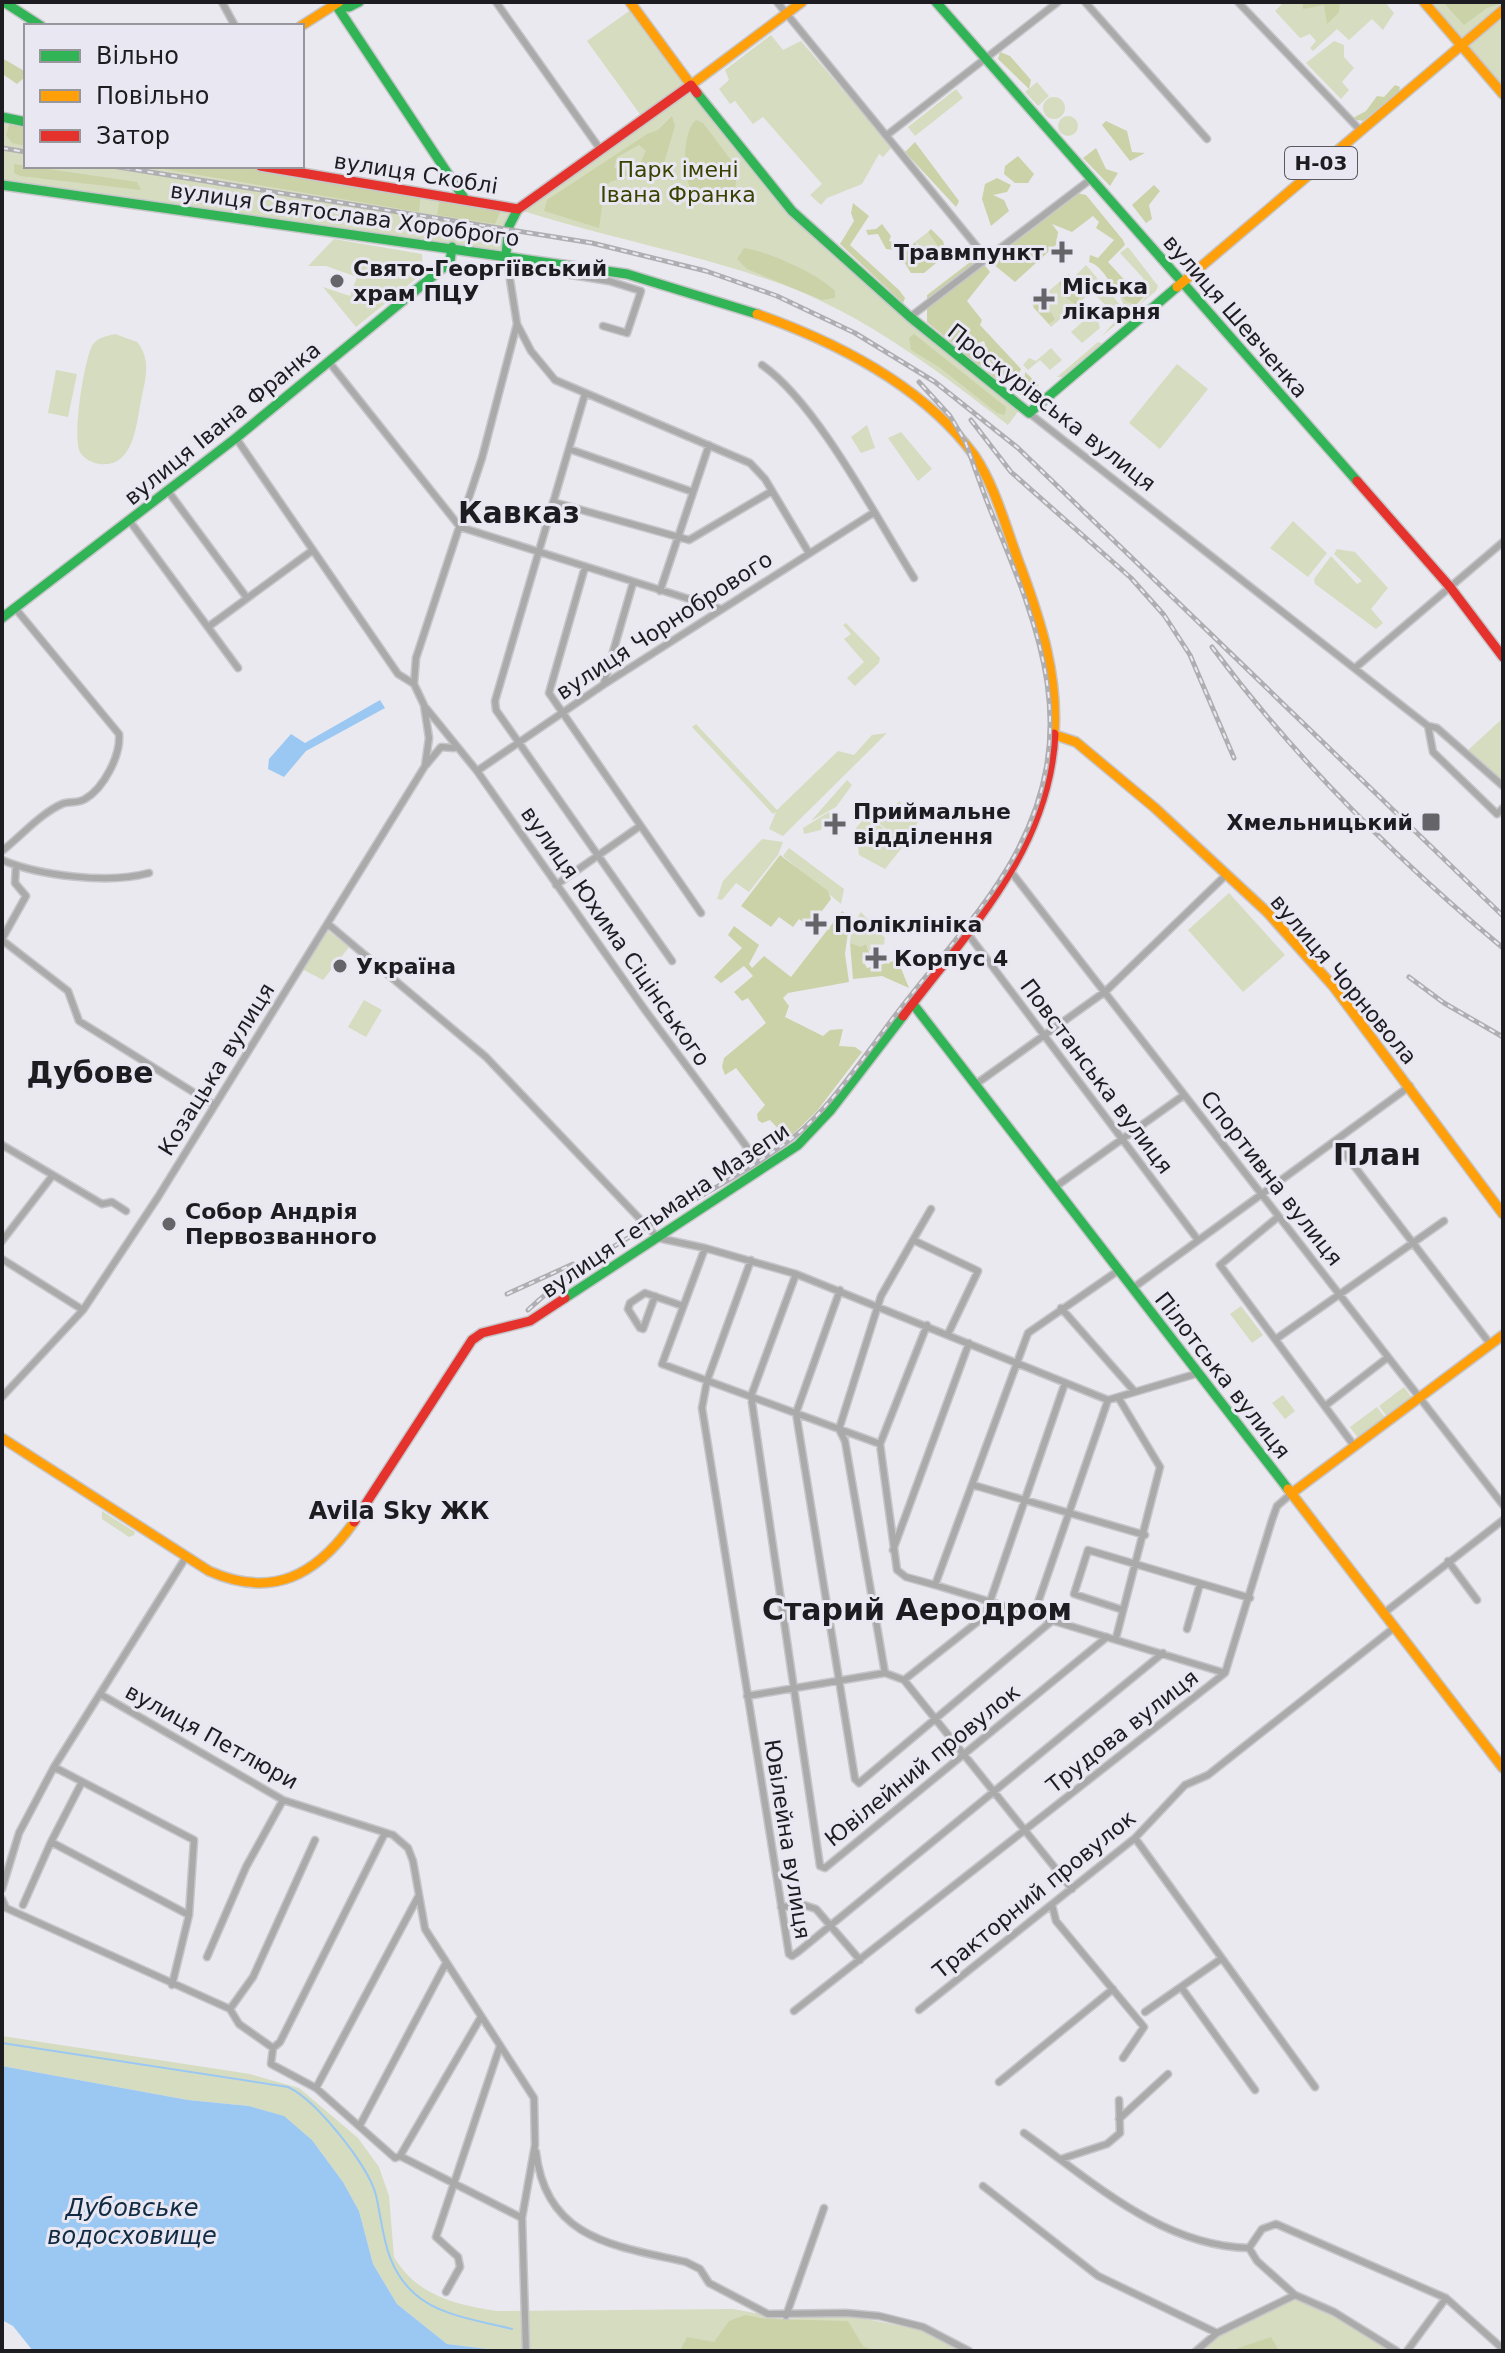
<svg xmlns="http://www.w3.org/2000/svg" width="1505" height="2353" viewBox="0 0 1505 2353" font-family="'DejaVu Sans',sans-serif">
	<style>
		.green { fill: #d6dcc0 }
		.forest { fill: #cbd2a8; fill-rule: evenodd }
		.water { fill: #9bc8f3 }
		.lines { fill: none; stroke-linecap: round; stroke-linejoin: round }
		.stream { stroke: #9bc8f3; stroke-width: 2 }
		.street-casing { stroke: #c6c5c9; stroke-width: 9 }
		.fast-casing { stroke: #c6c5c9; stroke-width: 12 }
		.slow-casing { stroke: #c6c5c9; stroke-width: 12 }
		.jam-casing { stroke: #c6c5c9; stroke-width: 12 }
		.street { stroke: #abaaaa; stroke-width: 6 }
		.fast { stroke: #30b455; stroke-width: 9 }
		.slow { stroke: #ff9f0a; stroke-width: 9 }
		.jam { stroke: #e5322d; stroke-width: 9 }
		.rail-casing { stroke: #afaeb1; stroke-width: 5 }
		.rail { stroke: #e9e7f1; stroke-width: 2; stroke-dasharray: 6; stroke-linecap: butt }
		.poi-dot { fill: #656468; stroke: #e9e7f1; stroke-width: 3 }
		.labels { text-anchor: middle; stroke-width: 6; stroke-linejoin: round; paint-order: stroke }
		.shield { fill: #e9e7f1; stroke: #5a595f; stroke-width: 2 }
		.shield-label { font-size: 20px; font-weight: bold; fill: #1d1c20 }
		.park-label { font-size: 22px; fill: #3a4200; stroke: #e9e7f1 }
		.street-label { font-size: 22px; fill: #1d1c20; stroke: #e9e7f1 }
		.poi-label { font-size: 22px; font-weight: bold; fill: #1d1c20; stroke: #e9e7f1; text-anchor: start }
		.neighbourhood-label { font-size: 24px; font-weight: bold; fill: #1d1c20; stroke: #e9e7f1 }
		.water-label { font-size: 24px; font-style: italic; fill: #102b43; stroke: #e9e7f1 }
		.district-label { font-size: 30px; font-weight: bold; fill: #1d1c20; stroke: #e9e7f1 }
	</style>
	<rect width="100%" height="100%" fill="#eae9ef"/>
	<path class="green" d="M1284 2H1385L1394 13 1383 30 1372 19 1349 40 1337 29 1313 51 1310 48 1316 41 1310 34 1300 38 1275 11Z
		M1427 2H1503V7L1461 42Z
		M632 9 687 84 642 117 587 41Z
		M1503 13V90L1464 46Z
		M771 35 783 50 801 41 892 147 883 157 879 154 862 184 827 198 821 205 810 195 822 184 763 117 753 124 735 101 730 104 719 89 729 80 725 70Z
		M1334 41 1344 45V57L1354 68 1342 82 1349 90 1341 99 1306 63Z
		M1037 82 1049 96 1038 106 1025 92Z
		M690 88 761 180 1020 409 1008 425C938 371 865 315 781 284 697 254 609 238 523 211Z
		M956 89 963 98 915 136 908 127Z
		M1043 108a11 11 0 1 1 22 0a11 11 0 1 1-22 0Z
		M1058 126a10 10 0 1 1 20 0a10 10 0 1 1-20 0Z
		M2 120 26 125V166H238L515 213 504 252 2 182Z
		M928 232 941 251 918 264 913 258 918 244 915 242Z
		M334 239 422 254 423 273 356 327 323 287 350 296 357 277 326 266H308Z
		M1128 247 1158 286 1156 291 1102 336 1126 309 1120 297 1138 306 1145 298 1143 278 1120 253Z
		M1086 265 1121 306 1115 315 1076 275Z
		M1069 274 1088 295 1051 327 1032 305Z
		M1098 308 1102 312 1097 318 1100 328 1082 343 1071 332Z
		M115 334 137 342C153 361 144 383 140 406 136 428 132 468 100 464 92 463 84 459 80 452 72 438 84 358 93 344 99 337 107 336 115 334Z
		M1098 342 1103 344 1063 377H1057Z
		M1051 348 1062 360 1050 370 1040 360 1028 370 1023 365 1029 358 1036 361Z
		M1177 364 1208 389 1160 449 1129 423Z
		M56 370 77 374 68 417 48 413Z
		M867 425 875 448 861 453 851 437Z
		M901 432 932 469 918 481 888 438Z
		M1293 521 1327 553 1308 577 1270 548Z
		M1337 549 1355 552 1388 588 1371 609 1383 623 1376 629 1315 584 1314 579 1331 556 1357 584 1362 581 1334 554Z
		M846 623 880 658 879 663 855 686 847 678 864 662 844 639 851 634 843 625Z
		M1503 718V786L1466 752Z
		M696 724 777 810 838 751 854 755 872 735 887 733 783 836 769 829 776 812 773 814 692 727Z
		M847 780 852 785 836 807 811 821Z
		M899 801 918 822 905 844 871 817 873 814 883 822Z
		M829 812 832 815 821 830 804 834 803 828Z
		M867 815 904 845 885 869 859 855 856 828Z
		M762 839 783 842 778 855 749 892 736 883 722 900 717 899 723 881Z
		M789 848 844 889 841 904 783 856Z
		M1229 893 1285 955 1243 992 1188 930Z
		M861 912 885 938 884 944 870 951 866 945 861 948 850 943 852 926Z
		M327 930 349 947 323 980 302 969Z
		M364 1000 382 1010 366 1037 348 1027Z
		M1241 1306 1263 1335 1252 1343 1230 1314Z
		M1404 1387 1413 1399 1388 1418 1379 1406Z
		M1283 1395 1295 1411 1285 1419 1272 1403Z
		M1377 1407 1386 1419 1359 1439 1350 1427Z
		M102 1511 135 1532 134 1535 129 1537 102 1519Z
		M2 2036 250 2074 299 2088 358 2138 379 2167 389 2196 394 2257C417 2296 456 2305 497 2311L733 2309 786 2319 846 2315 922 2330 964 2351H503L447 2344 397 2304 373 2264 359 2211 343 2182 312 2140 283 2116 249 2106 188 2100 2 2066Z
		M1295 2297 1333 2314 1392 2351H1199L1218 2335Z"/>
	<path class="forest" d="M1303 2H1340L1339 12 1327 24 1324 5 1303 9Z
		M1443 2H1503V3L1487 8 1464 25Z
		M1000 52 1010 56 1031 80 1029 89 998 59Z
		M2 58 26 72V76L17 84 4 75 2 78Z
		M1395 85 1400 87 1399 91 1363 121 1351 119 1366 111 1377 96 1384 97Z
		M672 116 675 126 664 163 610 182 605 188 599 228 544 211 547 200 647 134 658 130ZM639 145 646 151 639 165 628 171 614 168 617 157Z
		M696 120 703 123 737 168 734 204C720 205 702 205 693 193 682 178 682 131 696 120Z
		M1106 121 1127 131 1132 152 1145 153 1130 161 1102 125Z
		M10 122 26 125V146L12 143 6 135Z
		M915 142 959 201 956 207 905 152Z
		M1096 148 1106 169 1118 173 1110 186 1083 158Z
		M1018 156 1034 174 1028 183H1015L1004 174 1005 166Z
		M14 164 137 182 141 190 20 176 14 173Z
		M146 166H238L421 194 419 212Z
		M997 178 1011 185 1007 192 993 195 1004 200 1009 211 991 226 982 199 985 184Z
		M1154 185 1160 191 1149 205 1152 219 1146 223 1132 205Z
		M1077 193 1086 195 1123 240 1125 245 1108 262 1130 286 1139 281 1144 285 1146 295 1136 305C1112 299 1108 267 1089 262L1090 255 1098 258 1114 240 1096 228 1099 222 1093 216 1072 232 1052 224 1058 232 1056 245 1015 282 987 259Z
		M440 198 501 210 495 224 437 215Z
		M853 203 869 216 850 245 899 290 905 298 903 303 840 244 854 221 851 213Z
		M882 224 891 236 889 241 900 244 896 250 886 249 878 234 868 235 866 230 876 229Z
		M931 229 943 241 947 254 924 273H911L901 257 915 242 918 247 913 258 918 263 924 258 920 248 933 258 941 251 928 232Z
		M744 248C767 251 819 274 835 291V298L822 300 747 269 737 259Z
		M978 256 990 272 967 301 982 320 980 325 1021 369 1018 376 995 378 988 372 991 368 998 372 990 361 984 341 978 343 981 367 927 322V295Z
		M1064 278 1071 288 1080 284 1088 290 1084 296 1078 293 1079 301 1075 304 1065 297 1059 283Z
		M1039 303H1045L1055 319 1049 324 1033 307Z
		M914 334 1006 407 1005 415 997 413 939 367 911 350 909 338Z
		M1025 372 1039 385 1023 399 1016 389H1024Z
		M780 855 828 891 831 899 810 927 799 919 793 927 779 917 771 927 741 906Z
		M842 911 850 917 845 954 849 982 788 993 783 998 789 1006 785 1017 823 1036 830 1030 843 1029 839 1046 855 1047 862 1052 817 1111 788 1139 770 1120 762 1123 758 1120 757 1114 765 1105 736 1068 725 1075 722 1067 724 1058 766 1023 748 998 742 1001 734 992 753 976 744 966 721 983 714 977 742 948 728 935 734 926 759 945 749 964 752 968 764 956 791 977Z
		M850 943 861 947 866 944 870 954 862 959 867 968 894 961 896 956 909 988 882 976 853 979Z
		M745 2315 767 2319 848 2321 863 2346 874 2351H680L687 2337 714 2342 729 2321Z
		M1271 2337 1279 2351H1230Z"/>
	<path class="water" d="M380 700 385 708 306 751 284 777 268 769 269 759 291 734 305 743Z
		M2 2066 188 2100 249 2106 284 2116 312 2140 343 2182 359 2211 373 2264 397 2304 447 2344 503 2351H33L13 2326 2 2320Z"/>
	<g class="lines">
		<path class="stream" d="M2 2043 288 2087C316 2100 368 2165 376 2195 384 2231 384 2267 415 2294 439 2316 481 2321 512 2329"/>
		<g class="street-casing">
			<path id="street" d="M222 2 235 26
				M496 2 600 149
				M777 2 987 259
				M1085 2 1207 139
				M1238 2 1360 130
				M887 135 1058 2
				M508 265 609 281 641 291 627 333 603 326
				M910 317 1091 179
				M517 324 531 351 555 380 750 463 765 479 809 553
				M329 362 460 527 721 609
				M762 365C817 403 877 519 914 578
				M585 394 495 701 496 710 672 961
				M1029 413 1410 712 1428 726 1437 728 1503 786
				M236 438 398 674 414 684
				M569 449 693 492
				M168 491 247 598
				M553 502 689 540 772 491
				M129 520 238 668
				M585 567 549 693 701 913
				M660 591 709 445
				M208 627 313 550
				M1355 668 1503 542
				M604 683 633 583
				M426 708 477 771 645 1010 755 1158
				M1428 726 1433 752 1497 814 1503 808
				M426 765 441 747 454 748
				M477 771 603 685 873 513
				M2 851C20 837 41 813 62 804 69 801 77 804 85 799 104 788 121 755 119 734L15 608
				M2 860C40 876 109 884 149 873
				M1012 873 1503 1505
				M556 885 640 826
				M328 924 486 1057 658 1238 705 1248 796 1274 1108 1400 1199 1373
				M968 934 1198 1240
				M2 939 26 896 15 883 16 866
				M2 940 68 991 79 1021 214 1105
				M976 1084 1106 991 1227 874
				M1335 1141 1491 1345
				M2 1145 102 1204 112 1202 126 1211
				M1055 1187 1184 1095
				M1278 1217 1220 1265 1355 1447
				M913 1240 931 1209
				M2 1241 53 1175
				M705 1248 662 1364 839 1429 845 1441 885 1673 904 1680 1072 1889
				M2 1259 83 1310
				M751 1260 707 1381 702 1408 789 1954 792 1956 798 1952 1163 1653
				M1119 1270 1028 1333 935 1585 1225 1673
				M796 1274 751 1396 820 1866 825 1868 1107 1637
				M1133 1288 1410 1086
				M840 1290 796 1413 855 1779 859 1783 1053 1620
				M655 1296 643 1329 640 1328 628 1309 630 1303 645 1293 683 1306
				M1061 1308 1135 1392
				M927 1325 880 1444 897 1570 906 1577 935 1585
				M1276 1339 1444 1221
				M2 1397 83 1310 158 1197 425 766 429 738 424 705 414 684 416 658 482 458 517 324 506 254
				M1325 1406 1387 1358
				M880 1444 839 1429 881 1296 913 1240 978 1271 948 1334
				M973 1485 1145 1535
				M893 1550 969 1343
				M1448 1561 1477 1600
				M1123 1610 1074 1594 1088 1550 1250 1598
				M1384 1613 1503 1520
				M1034 1614 1108 1400
				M1187 1629 1200 1584
				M1116 1638 1160 1467 1118 1397
				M904 1680 985 1616 1065 1383
				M100 1694 283 1800 393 1835 408 1848 413 1861 425 1929 534 2098 535 2145 522 2218 526 2351
				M747 1696 885 1673
				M54 1767 194 1840 189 1915 172 1985
				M82 1782 51 1842 189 1915
				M1135 1838 1315 2087
				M2 1889 19 1833 54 1767 186 1557
				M2 1899 6 1908 230 2009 239 2024 273 2048 271 2064 316 2088 395 2158 400 2156 522 2218
				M23 1905 51 1842
				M1052 1905 1056 1921 1144 2027 1123 2058
				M781 1907 804 1905 816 1909 860 1960
				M207 1957 246 1867 283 1800
				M1181 1987 1255 2090
				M230 2009 253 1977 315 1840
				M919 2010 1135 1838 1185 1785 1208 1775 1395 1627
				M794 2011 1225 1673 1272 1520 1277 1506 1292 1493
				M1145 2012 1221 1959
				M273 2048 280 2042 385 1833
				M999 2082 1113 1989
				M316 2088 418 1897
				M1119 2119 1168 2074
				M360 2125 446 1963
				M1024 2133C1092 2181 1161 2246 1249 2248L1257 2261 1295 2295
				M536 2152C546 2240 616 2246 686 2262L700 2269 709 2283 768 2314 846 2313 879 2316 923 2327 969 2351
				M400 2156 481 2017
				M1061 2159 1107 2144 1120 2133 1119 2100
				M983 2186 1098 2276 1217 2333
				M1249 2248 1262 2229 1276 2224 1446 2298 1503 2349
				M446 2292 460 2267 458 2257 436 2237 500 2046
				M786 2316 824 2208
				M1196 2351 1217 2333 1295 2295 1334 2312 1397 2351
				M1407 2351 1446 2298"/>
		</g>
		<g class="fast-casing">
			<path id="fast" d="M4 2 41 26
				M334 2 464 198
				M936 2 1357 481
				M336 6 349 7 359 2
				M697 93 792 211 910 317 1029 413 1177 287
				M2 117 26 122
				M2 185 627 274 757 314
				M506 254 509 226 518 209
				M2 618 236 438 450 262 452 247
				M913 1004 1288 1489
				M565 1298 798 1145 830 1111 903 1016"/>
		</g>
		<g class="slow-casing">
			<path id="slow" d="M630 2 691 85 802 2
				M1424 2 1503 94
				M301 26 339 2
				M1177 287 1503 10
				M757 314C836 342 923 386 974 455 996 487 1007 532 1021 568 1041 622 1058 676 1054 734
				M1055 735 1076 742 1155 808 1267 912 1333 986 1503 1214
				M2 1438 209 1571C272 1599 316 1576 354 1522
				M1288 1489 1503 1768
				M1292 1493 1503 1335"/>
		</g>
		<g class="jam-casing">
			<path id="jam" d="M260 166 518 209 691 85 697 93
				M1357 481 1450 587 1503 657
				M903 1016C969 929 1048 849 1054 734
				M354 1522 472 1340 482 1333 530 1321 565 1298"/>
		</g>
		<use href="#street" class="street"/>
		<use href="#fast" class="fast"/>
		<use href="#slow" class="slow"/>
		<use href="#jam" class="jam"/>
		<g class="rail-casing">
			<path id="rail" d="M2 148 26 152
				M112 166 592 243 706 271 777 296 855 333 935 382 1018 448 1503 916
				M971 420 1011 472 1131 578 1164 615 1190 655 1234 758
				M1212 647C1296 760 1395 858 1503 948
				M1409 977 1444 1003 1503 1037
				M507 1294 573 1264
				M528 1310C600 1242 706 1201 787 1142 832 1110 875 1039 911 995 947 949 987 906 1015 855 1082 731 1041 633 992 514 982 490 974 465 965 441L950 416 919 382"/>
		</g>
		<use href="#rail" class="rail"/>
	</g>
	<g class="poi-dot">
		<path d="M1058 240h8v8h8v8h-8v8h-8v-8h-8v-8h8z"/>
		<circle cx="337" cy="281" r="8"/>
		<path d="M1040 287h8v8h8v8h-8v8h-8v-8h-8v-8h8z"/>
		<rect x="1421" y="812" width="20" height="20" rx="4"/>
		<path d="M831 812h8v8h8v8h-8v8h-8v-8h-8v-8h8z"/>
		<path d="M812 912h8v8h8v8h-8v8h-8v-8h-8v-8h8z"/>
		<path d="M872 946h8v8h8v8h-8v8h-8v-8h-8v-8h8z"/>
		<circle cx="340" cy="966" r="8"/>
		<circle cx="169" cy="1224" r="8"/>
	</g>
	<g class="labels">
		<rect class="shield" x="1285" y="147" width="72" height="32" rx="6"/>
		<g class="shield-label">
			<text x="1321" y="170">Н-03</text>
		</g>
		<g class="park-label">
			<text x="678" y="177">Парк імені<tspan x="678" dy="25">Івана Франка</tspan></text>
		</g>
		<g class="street-label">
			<text transform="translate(416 173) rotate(9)" y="8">вулиця Скоблі</text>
			<text transform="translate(345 214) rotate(8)" y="8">вулиця Святослава Хороброго</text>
			<text transform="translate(1236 316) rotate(49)" y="8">вулиця Шевченка</text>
			<text transform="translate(1052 407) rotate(38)" y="8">Проскурівська вулиця</text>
			<text transform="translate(222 423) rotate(-39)" y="8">вулиця Івана Франка</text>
			<text transform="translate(664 625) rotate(-33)" y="8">вулиця Чорнобрового</text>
			<text transform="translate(616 936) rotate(55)" y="8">вулиця Юхима Сіцінського</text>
			<text transform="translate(1344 979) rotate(50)" y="8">вулиця Чорновола</text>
			<text transform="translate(216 1069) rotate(-58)" y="8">Козацька вулиця</text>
			<text transform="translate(1097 1076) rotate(53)" y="8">Повстанська вулиця</text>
			<text transform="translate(1272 1178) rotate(52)" y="8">Спортивна вулиця</text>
			<text transform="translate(665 1210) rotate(-34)" y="8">вулиця Гетьмана Мазепи</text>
			<text transform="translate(1223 1375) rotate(52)" y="8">Пілотська вулиця</text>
			<text transform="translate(1122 1731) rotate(-38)" y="8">Трудова вулиця</text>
			<text transform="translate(212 1736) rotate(29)" y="8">вулиця Петлюри</text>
			<text transform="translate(922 1765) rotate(-39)" y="8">Ювілейний провулок</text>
			<text transform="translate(788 1839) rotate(81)" y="8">Ювілейна вулиця</text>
			<text transform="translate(1034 1894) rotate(-39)" y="8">Тракторний провулок</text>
		</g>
		<g class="poi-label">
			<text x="1044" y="260" text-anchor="end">Травмпункт</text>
			<text x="353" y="276">Свято-Георгіївський<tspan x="353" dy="25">храм ПЦУ</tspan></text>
			<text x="1062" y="294">Міська<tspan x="1062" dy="25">лікарня</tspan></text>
			<text x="853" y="819">Приймальне<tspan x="853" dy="25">відділення</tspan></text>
			<text x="1413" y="830" text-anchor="end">Хмельницький</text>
			<text x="834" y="932">Поліклініка</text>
			<text x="894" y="966">Корпус 4</text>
			<text x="356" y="974">Україна</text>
			<text x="185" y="1219">Собор Андрія<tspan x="185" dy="25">Первозванного</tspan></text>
		</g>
		<g class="neighbourhood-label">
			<text x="399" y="1519">Avila Sky ЖК</text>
		</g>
		<g class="water-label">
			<text x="132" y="2216">Дубовське<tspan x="132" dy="28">водосховище</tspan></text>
		</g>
		<g class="district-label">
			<text x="519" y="523">Кавказ</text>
			<text x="90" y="1083">Дубове</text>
			<text x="1377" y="1165">План</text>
			<text x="917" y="1620">Старий Аеродром</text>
		</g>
	</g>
	<rect width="1505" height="2353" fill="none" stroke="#1d1c20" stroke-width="8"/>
	<rect x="24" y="24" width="280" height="144" fill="#e9e7f1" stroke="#97969d" stroke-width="2"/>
	<rect x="40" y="50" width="40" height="12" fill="#30b455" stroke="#97969d" stroke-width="2"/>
	<text x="96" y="64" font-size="24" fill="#1d1c20">Вільно</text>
	<rect x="40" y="90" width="40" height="12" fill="#ff9f0a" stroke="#97969d" stroke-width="2"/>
	<text x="96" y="104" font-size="24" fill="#1d1c20">Повільно</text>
	<rect x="40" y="130" width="40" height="12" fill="#e5322d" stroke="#97969d" stroke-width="2"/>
	<text x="96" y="144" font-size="24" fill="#1d1c20">Затор</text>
</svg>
